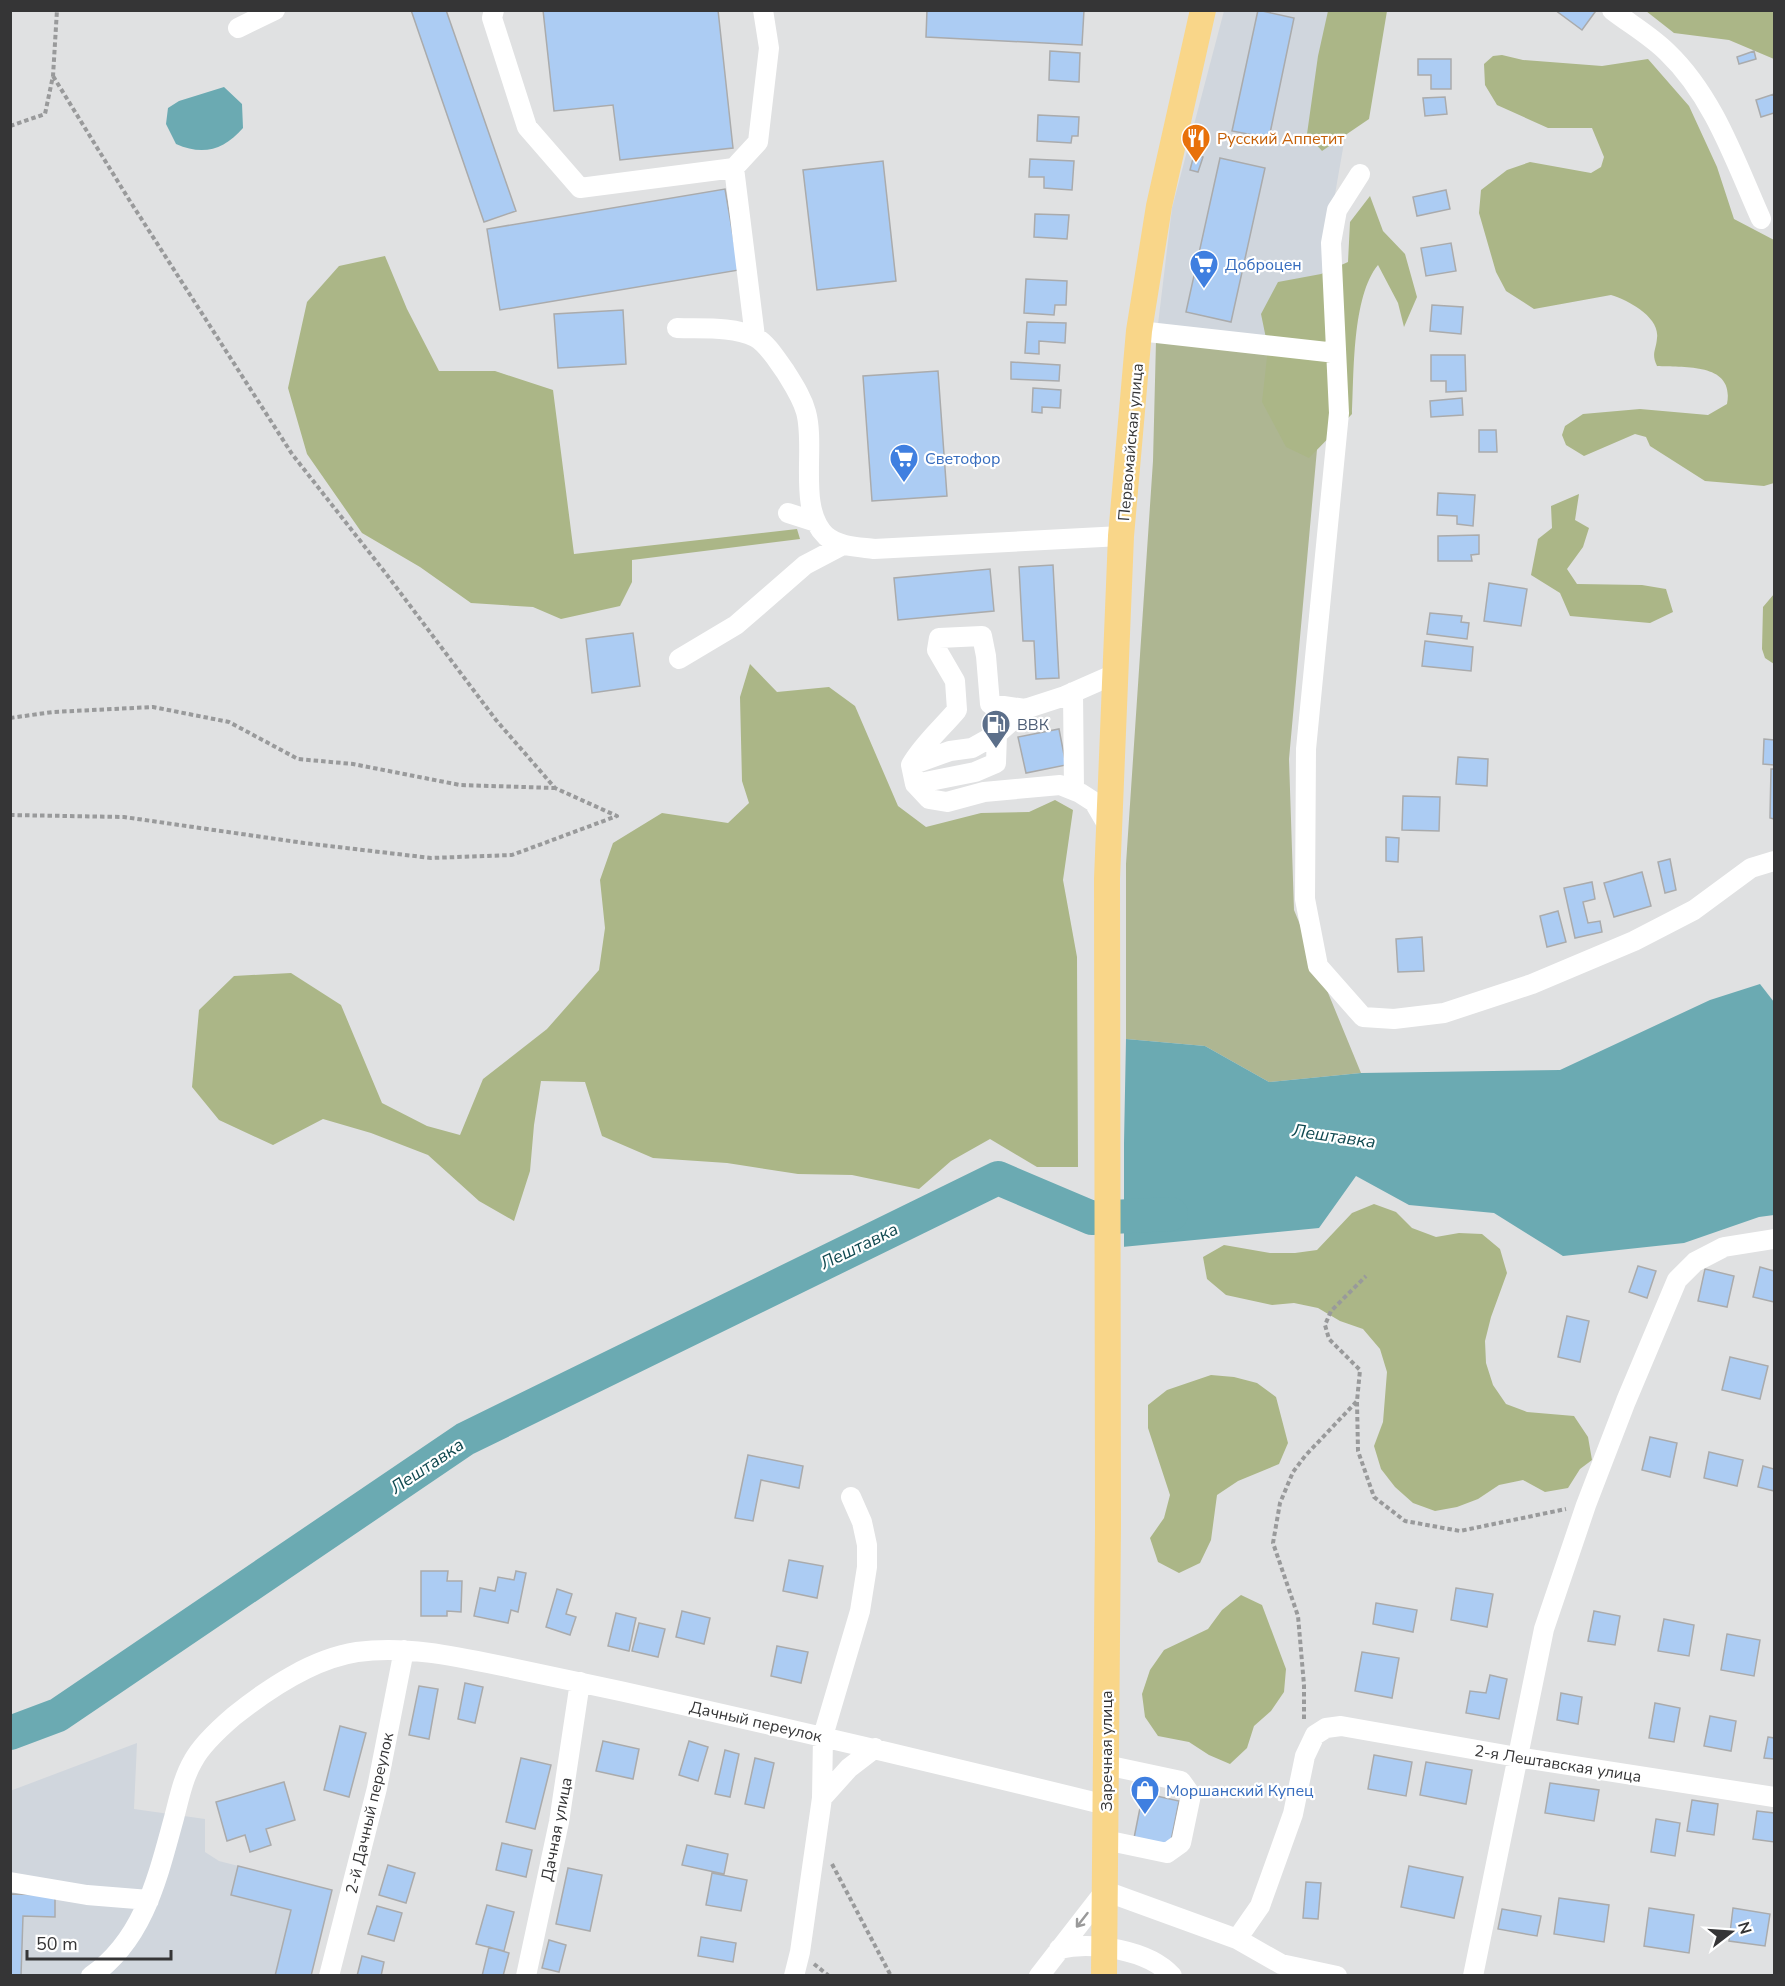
<svg xmlns="http://www.w3.org/2000/svg" width="1785" height="1986" viewBox="0 0 1785 1986" font-family="'Nunito Sans',sans-serif">
	<style>
		.built { fill: #d0d6dd }
		.green { fill: #aeb692 }
		.forest { fill: #abb687 }
		.water { fill: #6baab2 }
		.pier { fill: #e0e1e2 }
		.lines { fill: none; stroke-linecap: round; stroke-linejoin: round }
		.river { stroke: #6baab2; stroke-width: 34 }
		.building { fill: #acccf3; stroke: #aaabac; stroke-width: 1.5 }
		.path { stroke: #999a9b; stroke-width: 4; stroke-dasharray: 4.5 3; stroke-linecap: butt }
		.minor { stroke: #fff; stroke-width: 20 }
		.major { stroke: #f9d689; stroke-width: 26 }
		.oneway { stroke: #9a9a9a }
		.labels { text-anchor: middle; stroke-width: 4.5; stroke-linejoin: round; paint-order: stroke }
		.food-label { font-size: 16px; fill: #c56008; stroke: #fff; text-anchor: start }
		.shop-label { font-size: 16px; fill: #366cbe; stroke: #fff; text-anchor: start }
		.street-label { font-size: 16px; fill: #353536; stroke: #fff }
		.service-label { font-size: 16px; fill: #4e5e75; stroke: #fff; text-anchor: start }
		.water-label { font-size: 18px; font-style: italic; fill: #104950; stroke: #fff }
	</style>
	<rect width="100%" height="100%" fill="#e0e1e2"/>
	<path class="built" d="M1224 11H1367L1327 240 1325 361 1156 341 1172 208Z
		M137 1743 134 1809 205 1819V1852L219 1861 332 1890 311 1975H11L10 1791Z"/>
	<path class="green" d="M1156 341 1325 361 1289 759 1294 910 1361 1073 1269 1082 1205 1046 1126 1039V864L1153 461Z"/>
	<path class="forest" d="M1328 11H1387L1369 119 1322 151 1307 134 1318 56Z
		M1646 11H1774V59L1729 40 1674 33Z
		M1502 55 1523 60 1602 66 1648 59 1689 106 1717 167 1734 219 1774 240V483L1764 486 1705 481 1650 446 1646 437 1635 434 1584 456 1566 445 1562 435 1565 426 1583 414 1640 409 1708 415 1727 404C1735 362 1684 368 1657 366 1651 353 1656 351 1657 338 1660 317 1628 300 1611 295L1534 309 1506 291 1496 272 1479 213 1481 190 1507 170 1530 162 1591 173 1601 167 1604 157 1592 128H1548L1497 105 1485 85 1484 64 1493 56Z
		M1370 196 1383 231 1405 254 1417 297 1404 327 1398 303 1378 265C1352 296 1354 374 1352 414L1309 458 1286 447 1262 402 1268 348 1261 314 1278 282 1321 274 1348 262 1350 222Z
		M385 256 407 309 439 371H495L553 390 574 554 797 529 800 539 632 560V582L620 606 561 619 533 607 471 603 420 567 362 533 307 454 288 388 307 302 339 266Z
		M1579 494 1575 520 1589 528 1583 547 1567 569 1577 584 1642 585 1666 589 1673 612 1650 623 1570 616 1560 593 1531 575 1538 539 1552 528 1551 506Z
		M1774 594V664L1765 658 1762 649 1763 607Z
		M750 664 777 692 829 687 855 706 898 806 926 827 981 813 1029 812 1055 800 1073 810 1063 880 1077 957 1078 1167H1037L990 1139 951 1161 919 1189 852 1175 798 1174 727 1163 653 1158 602 1136 585 1082 541 1081 534 1125 530 1171 514 1221 479 1201 428 1155 371 1133 323 1119 273 1145 219 1120 192 1087 199 1010 234 976 291 973 341 1005 382 1103 427 1126 460 1135 483 1079 547 1029 599 970 605 928 600 880 613 843 662 813 728 823 749 803 742 781 740 697Z
		M1374 1204 1396 1212 1412 1228 1436 1237 1459 1233 1482 1234 1500 1249 1507 1273 1491 1317 1485 1341 1486 1363 1493 1385 1506 1404 1527 1412 1574 1416 1588 1437 1592 1460 1580 1469 1568 1488 1545 1492 1523 1480 1499 1485 1478 1499 1457 1507 1435 1511 1413 1503 1395 1487 1381 1469 1374 1446 1383 1422 1387 1372 1380 1349 1363 1329 1340 1321 1318 1308 1294 1303 1272 1305 1226 1295 1207 1279 1203 1257 1224 1245 1270 1253H1295L1317 1250 1352 1213Z
		M1211 1375 1234 1377 1257 1383 1276 1397 1288 1443 1279 1464 1238 1481 1217 1495 1211 1540 1200 1563 1179 1573 1158 1562 1150 1538 1164 1518 1170 1495 1148 1428V1405L1167 1390Z
		M1241 1595 1262 1605 1286 1669 1284 1692 1271 1711 1254 1726 1247 1748 1230 1764 1209 1755 1189 1742 1158 1736 1145 1717 1142 1694 1150 1670 1164 1650 1208 1629 1222 1610Z"/>
	<path class="water" d="M224 87 242 104 243 128C224 150 203 156 176 144L166 124 168 108 179 101Z
		M1760 984 1774 1002V1215L1759 1217 1684 1243 1563 1256 1494 1213 1409 1205 1356 1176 1319 1228 1122 1247 1126 1039 1205 1046 1269 1082 1361 1073 1560 1070 1710 1000Z"/>
	<path class="pier" d="M1124 1037V1250H1122L1119 1247Z"/>
	<g class="lines">
		<path class="river" d="M10 1733 58 1715 465 1439 998 1178 1092 1218 1171 1214"/>
	</g>
	<path class="building" d="M411 10H446L516 211 484 222Z
		M543 10H718L733 148 620 160 613 105 554 111Z
		M927 10H1084L1082 45 926 37Z
		M1258 10 1294 18 1269 138 1232 131Z
		M1555 10H1593L1595 12 1582 30Z
		M1050 51 1080 53 1079 82 1049 80Z
		M1754 51 1756 59 1739 64 1737 57Z
		M1418 59H1451V89H1431V75H1418Z
		M1774 94V113L1761 117 1756 100Z
		M1445 97 1447 114 1425 116 1423 98Z
		M1038 115 1079 117 1078 136H1072L1071 143 1037 141Z
		M1194 155 1203 157 1198 172 1190 170Z
		M1220 158 1265 168 1231 322 1186 312Z
		M1030 159 1074 161 1072 190 1044 188V177H1029Z
		M883 161 896 281 817 290 803 170Z
		M725 189 739 270 500 310 487 229Z
		M1446 190 1450 209 1417 216 1413 197Z
		M1035 214 1069 215 1067 239 1034 237Z
		M1451 243 1456 271 1426 276 1421 248Z
		M1026 279 1067 281 1066 305H1055L1054 315 1024 313Z
		M1432 305 1463 307 1461 334 1430 331Z
		M623 310 626 364 558 368 554 314Z
		M1027 322 1066 323 1065 343 1039 341V354L1025 353Z
		M1431 355H1465L1466 391 1446 392V381H1431Z
		M1011 362 1060 365 1059 381 1011 379Z
		M938 371 947 496 872 501 863 376Z
		M1033 388 1061 390 1060 408 1042 407V413L1032 412Z
		M1462 398 1463 415 1431 417 1430 401Z
		M1479 430H1496L1497 452H1479Z
		M1438 493 1475 495 1473 526 1457 524V516L1437 515Z
		M1479 535V554L1471 555 1472 561H1438V536Z
		M1053 565 1059 678 1036 679 1034 641H1023L1019 567Z
		M990 569 994 611 898 620 894 578Z
		M1489 583 1527 589 1521 626 1484 621Z
		M1430 613 1462 616 1461 622 1469 623 1467 639 1427 634Z
		M633 633 640 686 592 693 586 639Z
		M1425 641 1473 647 1471 671 1422 666Z
		M1059 729 1066 765 1026 773 1018 737Z
		M1764 739 1774 740V765L1763 764Z
		M1458 757 1488 759 1487 786 1456 784Z
		M1771 769H1774V819L1770 818Z
		M1403 796 1440 797 1439 831 1402 830Z
		M1386 837 1399 838 1398 862 1386 861Z
		M1670 859 1676 890 1665 893 1658 862Z
		M1642 872 1651 906 1614 917 1604 883Z
		M1592 882 1595 899 1583 902 1588 923 1600 921 1602 932 1575 938 1564 888Z
		M1558 911 1566 942 1547 947 1540 916Z
		M1422 937 1424 971 1398 972 1396 939Z
		M1638 1266 1656 1271 1647 1298 1629 1292Z
		M1760 1267 1774 1271V1302L1753 1297Z
		M1705 1269 1734 1276 1727 1307 1698 1301Z
		M1567 1316 1589 1321 1580 1362 1558 1357Z
		M1730 1357 1768 1366 1760 1399 1722 1390Z
		M1650 1437 1677 1443 1670 1477 1642 1470Z
		M1709 1452 1743 1460 1737 1486 1704 1478Z
		M748 1455 803 1466 799 1488 761 1480 753 1521 735 1518Z
		M1763 1466 1774 1469V1491L1758 1487Z
		M789 1560 823 1566 817 1598 783 1591Z
		M421 1571H448L447 1581H462L461 1612 447 1611V1616H421Z
		M516 1571 526 1573 518 1612 511 1610 508 1623 474 1616 480 1588 495 1591 498 1577 514 1580Z
		M1456 1588 1493 1594 1487 1627 1451 1620Z
		M557 1589 572 1594 566 1614 576 1617 570 1635 546 1627Z
		M1376 1603 1417 1610 1413 1632 1373 1624Z
		M682 1611 710 1618 704 1644 676 1637Z
		M1594 1611 1620 1616 1615 1645 1588 1641Z
		M616 1613 636 1618 629 1651 608 1646Z
		M1664 1619 1694 1625 1689 1656 1658 1651Z
		M639 1623 665 1629 658 1657 632 1651Z
		M1727 1634 1760 1640 1754 1676 1721 1670Z
		M777 1646 808 1652 801 1683 771 1676Z
		M1362 1652 1399 1658 1392 1698 1355 1691Z
		M1490 1675 1507 1679 1499 1719 1466 1713 1470 1691 1486 1693Z
		M465 1683 483 1687 475 1723 458 1719Z
		M419 1686 438 1689 429 1739 409 1735Z
		M1561 1693 1582 1697 1578 1724 1557 1720Z
		M1655 1703 1680 1708 1674 1742 1649 1738Z
		M1710 1716 1736 1721 1731 1751 1704 1746Z
		M340 1726 366 1733 349 1797 324 1790Z
		M1768 1737 1774 1738V1759L1764 1758Z
		M603 1741 639 1749 633 1779 596 1771Z
		M689 1741 708 1747 698 1781 679 1775Z
		M725 1750 739 1754 730 1797 715 1794Z
		M1374 1755 1412 1762 1406 1796 1368 1789Z
		M521 1758 551 1765 535 1829 506 1822Z
		M755 1758 774 1763 764 1808 745 1804Z
		M1426 1762 1472 1770 1466 1804 1420 1795Z
		M284 1782 295 1820 266 1829 271 1845 250 1852 245 1835 227 1841 216 1802Z
		M1550 1783 1599 1790 1594 1821 1545 1813Z
		M1143 1793 1179 1801 1170 1846 1134 1838Z
		M1692 1800 1718 1804 1714 1835 1687 1831Z
		M1757 1811 1774 1813V1842L1753 1839Z
		M1656 1819 1680 1823 1675 1856 1651 1852Z
		M502 1843 532 1850 526 1877 496 1870Z
		M687 1845 728 1854 724 1874 682 1865Z
		M388 1865 415 1873 406 1903 379 1895Z
		M238 1866 332 1890 311 1976H275L291 1910 231 1895Z
		M1409 1866 1463 1877 1454 1918 1401 1907Z
		M568 1868 602 1875 590 1931 556 1924Z
		M712 1873 747 1880 741 1911 706 1905Z
		M1306 1882 1321 1883 1318 1919 1303 1918Z
		M10 1894 55 1895V1917L23 1916 21 1976H10Z
		M1559 1898 1609 1905 1604 1942 1554 1934Z
		M487 1905 514 1912 504 1951 476 1944Z
		M377 1906 402 1913 394 1941 368 1934Z
		M1649 1908 1694 1915 1689 1953 1644 1946Z
		M1733 1908 1770 1914 1765 1946 1729 1941Z
		M1502 1909 1541 1916 1537 1936 1498 1929Z
		M701 1937 736 1943 733 1962 698 1956Z
		M549 1940 566 1945 559 1972 542 1968Z
		M489 1947 509 1953 503 1976H482Z
		M362 1956 384 1962 381 1976H357Z"/>
	<g class="lines">
		<path class="path" d="M10 126 45 114 53 76 57 10
			M10 718 53 712 153 707 229 722 298 759 353 764 460 785 555 788
			M10 815 124 817 304 843 431 858 512 855 617 816 555 788 496 720 387 575 292 454 128 198 53 76
			M1357 1402 1358 1451 1374 1497 1405 1521 1460 1531 1566 1509
			M1304 1719V1685L1298 1616 1273 1543 1280 1503 1293 1472 1305 1456 1357 1401 1360 1370 1329 1339 1325 1325 1331 1311 1366 1276
			M832 1864 891 1976
			M814 1964 829 1976"/>
		<path class="minor" d="M494 10 492 18 527 127 580 188 734 168 758 142 769 48 763 10
			M1612 10C1630 24 1651 36 1667 52 1714 97 1735 161 1761 219
			M238 28 275 10
			M734 168 755 337
			M1360 174 1337 210 1331 243 1339 413 1306 749 1305 899 1318 966 1363 1017 1394 1019 1444 1013 1532 984 1634 941 1694 910 1751 868 1774 861
			M677 328C701 329 733 326 755 337 767 343 777 360 785 371 793 384 802 397 806 412 816 448 797 509 826 536 839 547 859 547 874 549L1121 536
			M1139 331 1336 353
			M788 513 816 522
			M679 659 736 625 805 565 843 545
			M1073 692 1074 790
			M911 765 950 751 972 748 997 734 1025 709
			M915 784 975 772 996 763 997 734
			M1108 826 1094 802 1080 793 1060 785 984 792 947 802 929 799 915 784 911 765C923 744 942 728 957 710L955 681 937 650 939 638 982 636 986 656 990 704 1025 709 1065 696 1115 674
			M851 1497 862 1522 867 1545V1567L860 1611 823 1736 822 1798 849 1768 875 1748
			M1105 1840 1167 1853 1181 1843 1191 1795 1181 1781 1106 1765
			M10 1882 87 1895 149 1900
			M1237 1939 1260 1906 1293 1814 1305 1756 1315 1735 1326 1728 1341 1726 1517 1757 1774 1797
			M1059 1949C1092 1941 1149 1950 1172 1976
			M91 1976C144 1940 158 1876 174 1818 179 1799 183 1778 193 1761 202 1744 220 1728 234 1716 269 1688 312 1659 357 1652 407 1645 459 1657 507 1667 545 1675 583 1683 620 1691 782 1727 944 1765 1106 1805
			M329 1976 377 1788 404 1650
			M526 1976 559 1822 580 1682
			M794 1976 800 1952 822 1798
			M1039 1976 1105 1891 1237 1939 1281 1964 1337 1976
			M1473 1976 1544 1629 1586 1505 1626 1401 1677 1280 1695 1262 1724 1247 1774 1239"/>
		<path class="major" d="M1104 1976 1108 1526 1107 879 1121 536 1139 331 1159 206 1203 10"/>
	</g>
	<defs><path id="oneway-shaft" d="M-6 0H5M1.5-3L5.5 0L1.5 3" fill="none" stroke-width="1.6" stroke-linecap="round" stroke-linejoin="round" transform="scale(1.5)"/></defs>
	<use class="oneway" href="#oneway-shaft" transform="translate(1082 1920) rotate(128)"/>
	<defs>
		<g id="restaurant-pin" transform="scale(1.5)"><path d="M0 17L-7.5 6A9.5 9.5 0 1 1 7.5 6Z" fill="#e8710a" stroke="#fff"/><path d="M-5-6h1v4h1v-4h1v4h1v-4h1v5L-1.5 .5V6h-2V.5L-5-1ZM5-6V6H3V1.5H1.5Q1.5-4 5-6Z" fill="#fff"/></g>
		<g id="supermarket-pin" transform="scale(1.5)"><path d="M0 17L-7.5 6A9.5 9.5 0 1 1 7.5 6Z" fill="#3f7fe0" stroke="#fff"/><path d="M-6-5.5h2.5l.6 2H6L4.5 2H-2.5L-4.4-4H-6ZM-1.5 3.2a1.3 1.3 0 1 0 .1 0ZM3 3.2a1.3 1.3 0 1 0 .1 0Z" fill="#fff"/></g>
		<g id="fuel-pin" transform="scale(1.5)"><path d="M0 17L-7.5 6A9.5 9.5 0 1 1 7.5 6Z" fill="#5c6f8a" stroke="#fff"/><path d="M-5.5-6h7V0h2V4h1.3V-2.5L3-4.5l.8-.8L6-3V5H2.5V1h-1V6h-7ZM-4.2-4.7v3.2H.2V-4.7Z" fill="#fff"/></g>
		<g id="shop-pin" transform="scale(1.5)"><path d="M0 17L-7.5 6A9.5 9.5 0 1 1 7.5 6Z" fill="#3f7fe0" stroke="#fff"/><path d="M-5-2.5h2.3a2.7 3.5 0 0 1 5.4 0H5L5.5 6h-11ZM-1.5-2.5h3a1.5 2.3 0 0 0-3 0Z" fill="#fff"/></g>
	</defs>
	<g fill-rule="evenodd">
		<use href="#restaurant-pin" x="1196" y="138"/>
		<use href="#supermarket-pin" x="1204" y="264"/>
		<use href="#supermarket-pin" x="904" y="458"/>
		<use href="#fuel-pin" x="996" y="724"/>
		<use href="#shop-pin" x="1145" y="1790"/>
	</g>
	<g class="labels">
		<g class="food-label">
			<text x="1217" y="144">Русский Аппетит</text>
		</g>
		<g class="shop-label">
			<text x="1225" y="270">Доброцен</text>
			<text x="925" y="464">Светофор</text>
			<text x="1166" y="1796">Моршанский Купец</text>
		</g>
		<g class="street-label">
			<text transform="translate(1130 442) rotate(-85)" y="6">Первомайская улица</text>
			<text transform="translate(756 1721) rotate(13)" y="6">Дачный переулок</text>
			<text transform="translate(1106 1751) rotate(-90)" y="6">Заречная улица</text>
			<text transform="translate(1558 1763) rotate(9)" y="6">2-я Лештавская улица</text>
			<text transform="translate(369 1813) rotate(-77)" y="6">2-й Дачный переулок</text>
			<text transform="translate(556 1829) rotate(-79)" y="6">Дачная улица</text>
		</g>
		<g class="service-label">
			<text x="1017" y="730">ВВК</text>
		</g>
		<g class="water-label">
			<text transform="translate(1334 1136) rotate(8)" y="6">Лештавка</text>
			<text transform="translate(859 1246) rotate(-26)" y="6">Лештавка</text>
			<text transform="translate(427 1466) rotate(-34)" y="6">Лештавка</text>
		</g>
	</g>
	<rect width="1785" height="1986" fill="none" stroke="#353536" stroke-width="24"/>
	<g transform="translate(1731 1932) rotate(73)" stroke="#ffffff" stroke-width="4.5" paint-order="stroke">
	<path d="M0-4.5L10 22L0 15L-10 22Z" fill="#353536"/>
	<text y="-9" font-size="16" font-weight="bold" text-anchor="middle" fill="#353536">N</text>
	</g>
	<path d="M27 1950v9h144v-9" fill="none" stroke="#353536" stroke-width="3"/>
	<text x="36" y="1950" font-size="18" fill="#353536" stroke="#ffffff" stroke-width="4.5" paint-order="stroke">50 m</text>
</svg>
